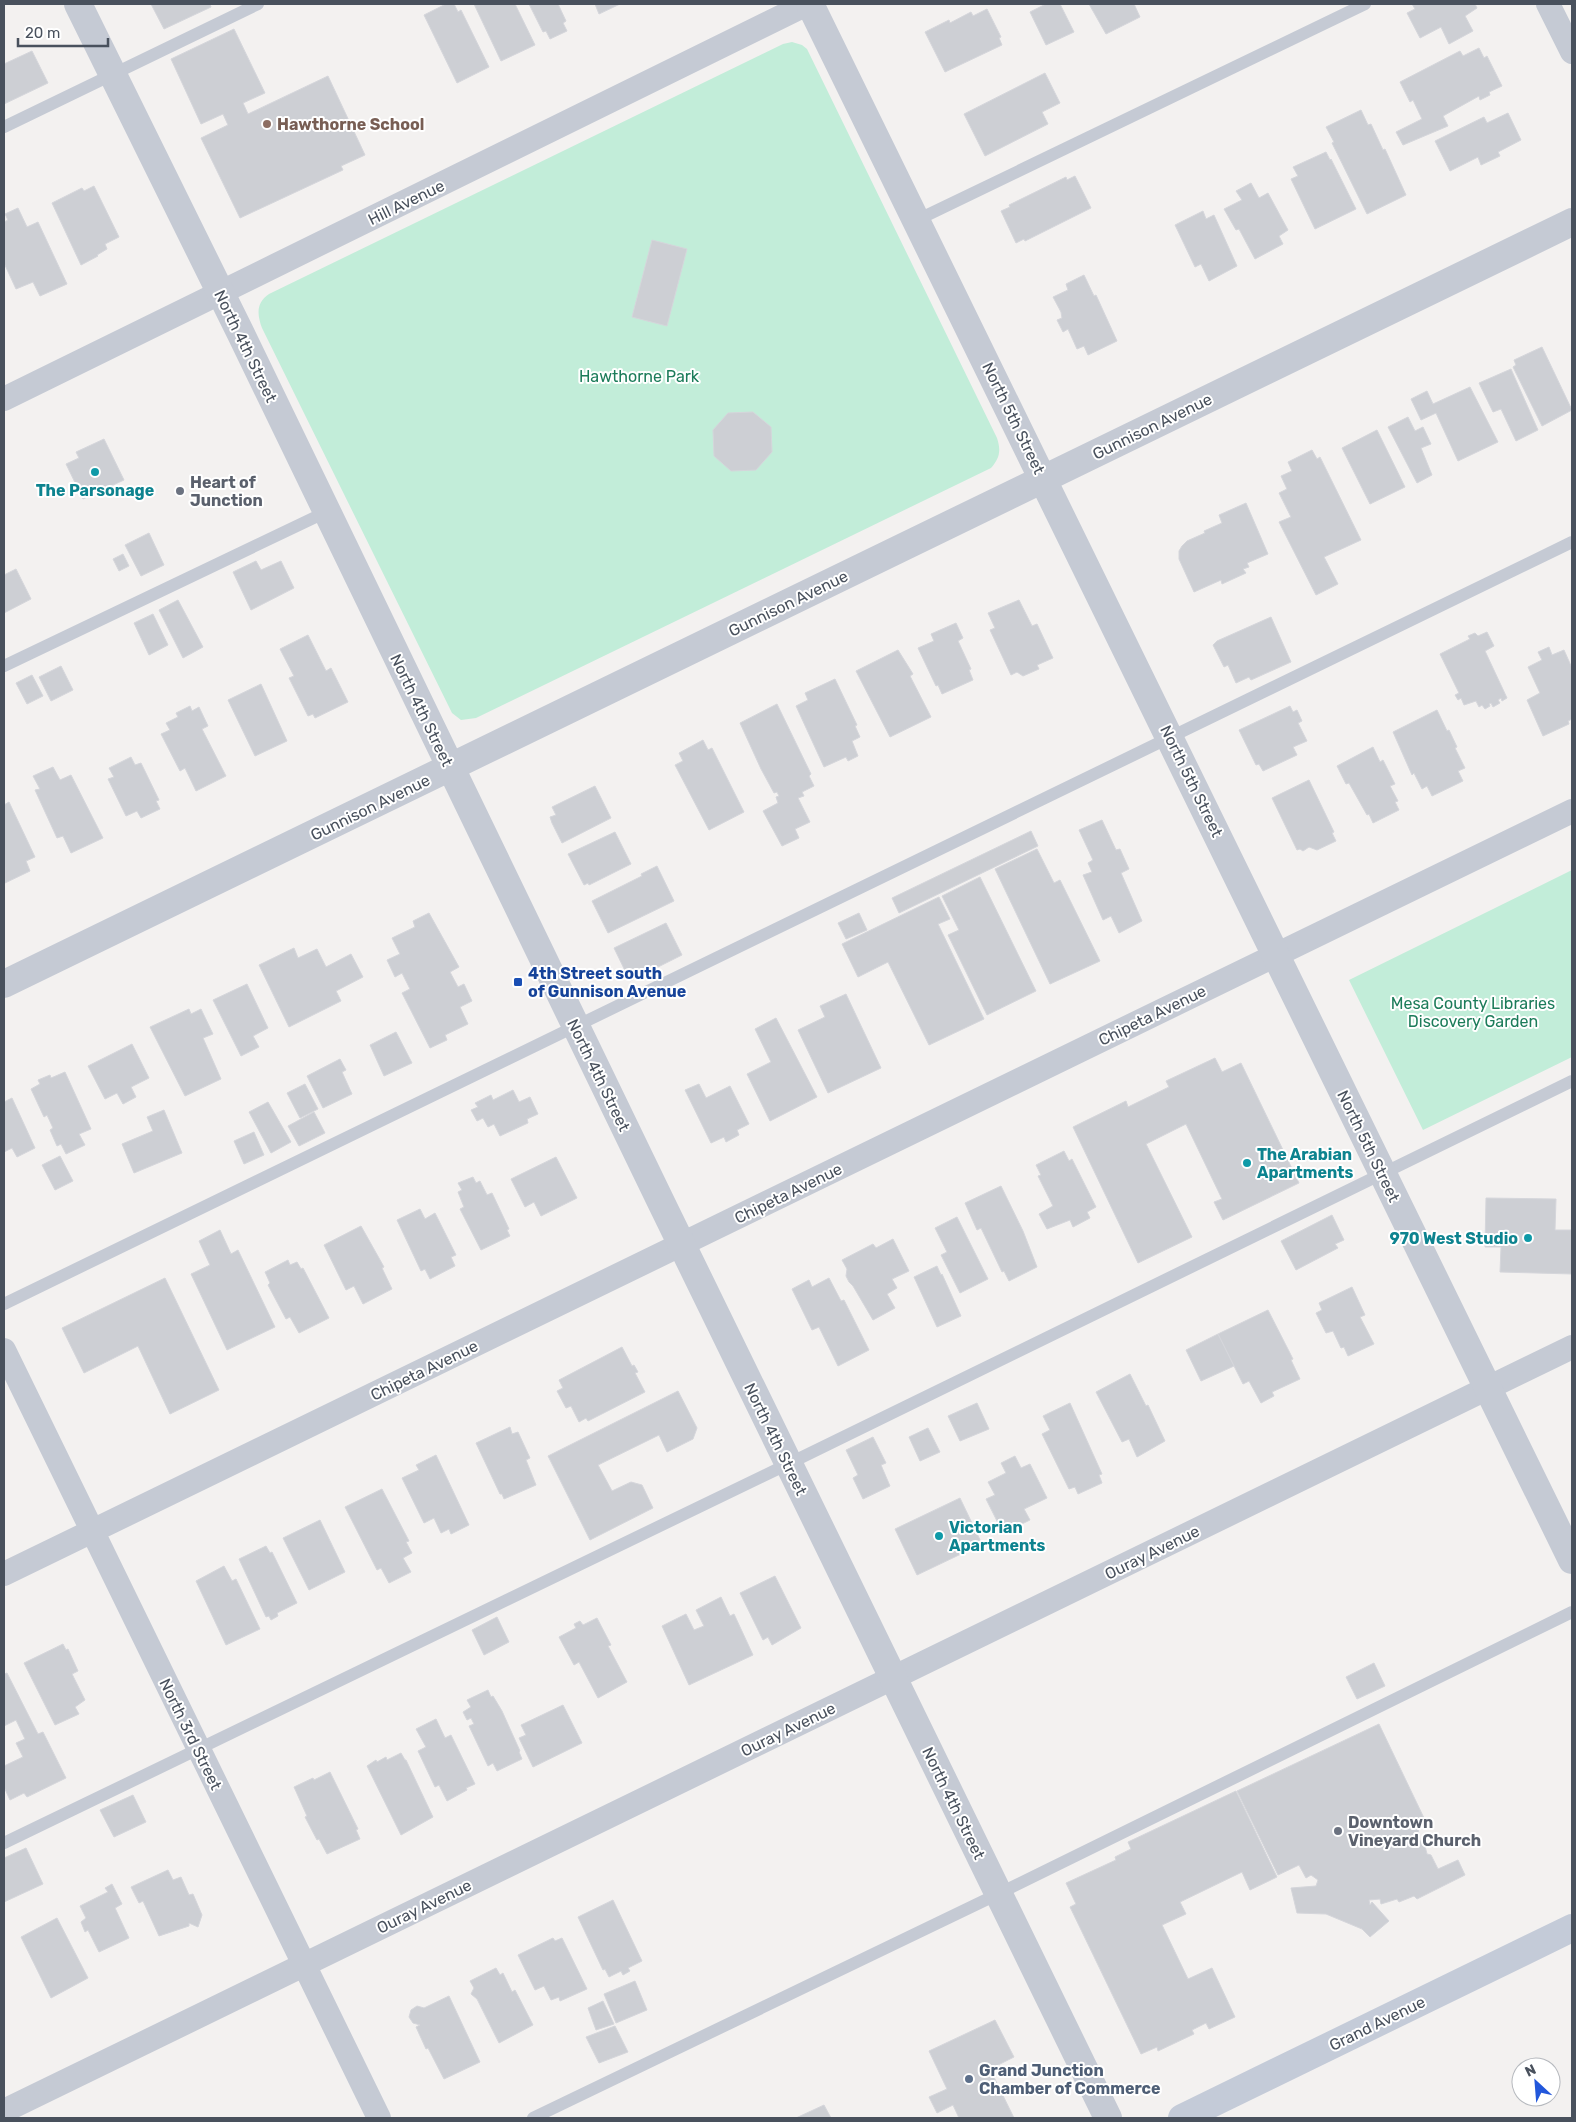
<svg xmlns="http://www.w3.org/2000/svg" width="1576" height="2122" viewBox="0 0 1576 2122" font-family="Rubik,sans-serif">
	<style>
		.green { fill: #c2edd9 }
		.building { fill: #cdcfd4; stroke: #d5d6db }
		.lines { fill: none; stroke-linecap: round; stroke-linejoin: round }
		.service { stroke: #c5cad4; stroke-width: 12 }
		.minor { stroke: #c5cad4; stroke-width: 24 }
		.tertiary { stroke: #c5cad4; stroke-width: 28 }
		.secondary { stroke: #c4cbd8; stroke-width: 28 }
		.education-dot { fill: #8d6e63; stroke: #fff; stroke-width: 2 }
		.culture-dot { fill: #0f9aa8; stroke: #fff; stroke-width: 2 }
		.worship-dot { fill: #6b7280; stroke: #fff; stroke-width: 2 }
		.transit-dot { fill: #1a4fb4; stroke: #fff; stroke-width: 2 }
		.service-dot { fill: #5c6f8a; stroke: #fff; stroke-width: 2 }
		.labels { text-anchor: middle; stroke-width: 4; stroke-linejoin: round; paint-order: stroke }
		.education-label { font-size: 16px; font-weight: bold; fill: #785e54; stroke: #fff; text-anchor: start }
		.street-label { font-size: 16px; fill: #49515d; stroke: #fff }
		.park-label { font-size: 16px; fill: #1c7c5a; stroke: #fff }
		.worship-label { font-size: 16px; font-weight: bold; fill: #5b616d; stroke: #fff; text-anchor: start }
		.culture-label { font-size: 16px; font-weight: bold; fill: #0d838f; stroke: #fff; text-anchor: start }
		.transit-label { font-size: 16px; font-weight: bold; fill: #164399; stroke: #fff; text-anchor: start }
		.service-label { font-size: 16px; font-weight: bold; fill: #4e5e75; stroke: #fff; text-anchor: start }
	</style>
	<rect width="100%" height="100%" fill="#f3f1f0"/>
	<path class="green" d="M792 42 802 45 807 49 997 438C1001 450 1000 458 991 468L476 718 461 720 452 713 262 328C257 314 256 303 269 294L783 44Z
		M1572 870V1057L1423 1130 1349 980Z"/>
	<path class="building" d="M151 4H210L211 7 164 29Z
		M446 4H454L458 12 461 10 489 67 457 83 424 15Z
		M474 4H515L535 45 501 61Z
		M529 4H558L566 21 563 23 567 31 550 39 546 31 543 32Z
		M595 4H620L599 14Z
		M1046 4H1060L1074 32 1046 45 1030 12Z
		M1089 4H1134L1140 17 1106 34Z
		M1412 4H1475L1477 8 1465 16 1473 31 1449 44 1441 27 1420 38 1407 13 1415 9Z
		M987 9 1001 37 999 38 1002 45 945 72 925 32 949 20 950 23 971 12 973 16Z
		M234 29 265 93 243 103 248 114 328 76 365 155 341 166 343 170 240 218 201 138 228 125 223 114 201 124 171 59Z
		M1479 48 1484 58 1487 56 1502 86 1489 92 1490 95 1480 100 1479 96 1443 116 1448 126 1403 145 1396 132 1422 119 1413 100 1410 102 1400 82 1460 51 1463 56Z
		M32 51 48 83 4 104V64Z
		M1045 73 1060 103 1042 112 1048 124 985 156 964 114Z
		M1361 110 1368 125 1371 124 1383 150 1385 149 1406 195 1367 214 1332 143 1334 142 1326 127Z
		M1508 113 1521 140 1498 152 1500 156 1481 165 1478 157 1450 171 1435 141 1484 117 1487 123Z
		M1326 152 1330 160 1331 159 1356 209 1315 229 1291 179 1298 176 1293 167Z
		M1075 176 1091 208 1025 241 1024 239 1016 243 1001 211 1010 207 1009 205 1066 177 1067 180Z
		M1251 183 1259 198 1268 193 1288 230 1279 236 1283 244 1255 259 1239 229 1236 230 1224 209 1242 200 1236 191Z
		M94 186 119 237 105 244 107 249 97 255 98 256 81 265 52 203 82 188 84 191Z
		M18 208 27 227 38 222 67 284 40 296 33 282 16 289 4 263V222L8 220 5 214Z
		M1203 211 1206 219 1214 215 1237 266 1209 281 1201 264 1195 267 1175 225Z
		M652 240 687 249 667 326 632 317Z
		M1084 275 1094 296 1096 295 1117 341 1088 355 1084 346 1077 349 1068 329 1063 332 1057 320 1062 318 1061 312 1053 297 1068 290 1066 284Z
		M1542 347 1572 410 1542 426 1513 367 1516 365 1514 360Z
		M1511 369 1538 430 1516 441 1501 409 1493 412 1479 383Z
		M1470 387 1498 442 1458 461 1436 413 1421 420 1411 399 1427 391 1433 404Z
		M753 412 771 427 772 452 756 470 731 471 714 456 713 430 728 413Z
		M1408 417 1415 431 1423 427 1431 444 1421 448 1432 475 1417 483 1388 427Z
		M1377 430 1405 487 1370 504 1342 448Z
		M104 439 124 480 83 499 66 464 79 458 76 452Z
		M1312 450 1317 459 1320 457 1361 540 1324 557 1338 584 1316 595 1279 522 1291 517 1279 493 1287 489 1281 476 1292 471 1288 462Z
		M1246 503 1268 554 1247 563 1249 567 1243 569 1246 573 1222 584 1221 580 1194 592 1179 559V551L1182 546 1187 541 1205 533 1204 531 1222 523 1219 515Z
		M149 533 164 565 141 576 125 545Z
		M123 554 129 566 119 571 113 559Z
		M256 561 261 570 281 561 294 588 251 610 233 572Z
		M16 569 31 599 4 613V575Z
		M178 600 203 647 183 658 159 610Z
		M1019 600 1032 626 1037 624 1053 658 1037 665 1039 669 1023 676 1017 672 1011 675 990 630 995 628 988 613Z
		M153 614 168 645 149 655 134 623Z
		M1271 617 1291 662 1251 680 1249 677 1236 683 1228 665 1224 667 1213 645 1217 641Z
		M956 623 963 638 958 641 971 669 969 670 973 680 942 694 938 685 936 686 918 648 934 641 931 634Z
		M1487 632 1494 646 1485 651 1507 698 1502 701 1501 698 1498 700 1500 703 1493 707 1491 703 1489 704 1490 706 1485 709 1482 705 1479 707 1476 701 1464 705 1461 698 1458 700 1455 695 1459 693 1440 654 1470 639 1468 636 1475 633 1478 636Z
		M308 635 326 671 331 668 348 702 315 718 313 714 308 716 289 678 294 676 280 649Z
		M1549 647 1552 655 1564 650 1572 668V719L1568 721 1569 724 1543 736 1527 700 1540 693 1528 667 1542 660 1538 652Z
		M898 650 913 674 910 676 931 717 890 737 856 671Z
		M61 666 73 690 51 701 39 677Z
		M32 675 43 696 27 704 16 683Z
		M835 679 857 725 855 726 860 737 852 741 858 756 848 761 846 757 824 767 796 706 808 700 805 693Z
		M261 684 287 741 255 756 228 700Z
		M777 704 811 774 809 776 814 786 802 792 804 796 798 798 810 822 795 829 799 838 782 846 763 811 778 803 776 797 779 796 777 792 774 793 761 769 740 723Z
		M190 706 192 711 199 707 208 726 202 729 226 776 196 791 185 768 180 771 161 734 170 730 166 723 178 717 176 713Z
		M1290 706 1293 712 1297 710 1302 721 1298 723 1307 741 1293 747 1297 755 1263 771 1259 764 1256 765 1239 730Z
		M1437 710 1447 731 1449 730 1457 747 1455 748 1465 768 1458 771 1463 781 1432 796 1427 786 1422 789 1414 773 1412 775 1393 732Z
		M703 740 708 750 712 748 744 812 709 830 675 765 683 761 679 753Z
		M1373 747 1380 762 1383 760 1395 784 1390 786 1398 801 1395 802 1399 810 1373 823 1369 814 1367 815 1349 783 1346 784 1337 766Z
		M131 757 135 765 141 763 159 800 156 801 160 809 141 818 137 811 126 816 108 779 114 777 109 768Z
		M53 767 60 780 71 775 103 838 71 853 63 836 57 838 35 790 40 789 33 776Z
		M1309 780 1334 832 1332 833 1336 841 1317 850 1309 847 1303 851 1300 849 1297 850 1272 798Z
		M595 786 611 818 562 843 552 823 550 817 556 815 552 807Z
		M9 802 35 857 26 861 30 871 5 883 4 805Z
		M1102 820 1116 850 1120 849 1129 869 1121 873 1142 921 1119 933 1111 916 1103 920 1083 875 1092 872 1088 863 1093 860 1079 830Z
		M1031 831 1038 846 899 913 892 898Z
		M615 832 631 864 589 885 588 883 584 885 568 854Z
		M1037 849 1054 883 1060 880 1100 961 1050 984 995 869Z
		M657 866 674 901 608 933 592 901 642 876 641 874Z
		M980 877 1036 991 987 1015 948 935 959 930 942 896Z
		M939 897 950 919 938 924 984 1019 929 1045 888 962 858 977 842 944Z
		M429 913 459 967 450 972 458 987 464 984 472 1001 460 1007 468 1024 445 1035 447 1040 430 1048 402 993 410 989 402 973 395 977 387 960 400 954 392 938 415 927 413 921Z
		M859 913 867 930 846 939 838 923Z
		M666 923 682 955 630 981 614 948Z
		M294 948 298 958 317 949 326 967 351 954 363 977 336 991 341 1001 289 1027 259 965Z
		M247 984 268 1028 253 1036 259 1047 241 1056 213 1000Z
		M846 994 881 1068 828 1093 798 1030 825 1017 820 1006Z
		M189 1009 191 1014 201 1009 213 1034 203 1038 221 1079 185 1096 150 1027Z
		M776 1018 817 1097 770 1121 747 1074 771 1062 755 1029Z
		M396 1032 412 1063 384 1076 370 1045Z
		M132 1044 149 1078 131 1087 136 1097 123 1104 117 1093 105 1099 88 1066Z
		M1215 1058 1222 1072 1241 1063 1299 1183 1223 1220 1214 1202 1222 1199 1186 1124 1146 1144 1192 1237 1138 1263 1073 1127 1126 1101 1128 1107 1169 1087 1166 1081Z
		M340 1059 346 1070 342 1072 352 1094 323 1108 307 1076Z
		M65 1072 91 1129 79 1134 85 1145 66 1154 61 1144 57 1146 50 1130 53 1128 47 1115 44 1117 31 1089 40 1084 38 1080 50 1075 51 1078Z
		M305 1084 318 1109 300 1118 287 1093Z
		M699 1084 706 1098 730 1086 749 1124 737 1130 739 1135 726 1142 724 1137 711 1143 685 1090Z
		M513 1090 519 1102 530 1097 538 1114 527 1119 528 1123 500 1136 494 1124 488 1127 483 1118 477 1121 471 1110 478 1107 475 1103 491 1095 493 1100Z
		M12 1098 35 1148 17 1157 12 1148 4 1152V1102Z
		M268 1102 291 1142 271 1153 249 1112Z
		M164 1110 182 1153 134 1173 122 1144 153 1131 147 1117Z
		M314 1112 325 1133 299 1146 288 1126Z
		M254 1132 264 1155 244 1164 234 1141Z
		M1064 1151 1069 1161 1072 1159 1096 1207 1087 1212 1090 1218 1073 1227 1070 1220 1047 1229 1039 1214 1053 1206 1038 1176 1041 1175 1036 1165Z
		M60 1156 73 1181 55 1190 42 1165Z
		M556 1157 577 1198 541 1216 534 1202 525 1207 511 1179Z
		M473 1177 476 1183 480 1181 487 1195 492 1193 509 1229 507 1230 510 1236 481 1250 460 1209 464 1207 458 1192 462 1190 458 1183Z
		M1001 1186 1023 1231 1037 1267 1009 1281 1004 1271 1002 1272 981 1228 977 1230 965 1203Z
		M1486 1198 1556 1199 1555 1230H1572V1274L1500 1272 1501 1247H1485Z
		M420 1209 425 1219 435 1213 456 1255 451 1257 455 1266 430 1279 425 1269 421 1271 397 1220Z
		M1332 1215 1344 1240 1335 1244 1338 1248 1296 1270 1281 1241Z
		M957 1217 988 1279 960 1293 941 1255 947 1252 935 1228Z
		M361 1226 384 1267 382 1268 392 1289 363 1304 354 1286 346 1290 324 1245Z
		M220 1230 231 1254 238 1250 275 1327 227 1350 191 1274 210 1265 199 1241Z
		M893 1239 909 1271 892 1279 897 1288 887 1294 895 1308 873 1320 853 1286 849 1282 846 1276 847 1269 842 1260 873 1244 876 1248Z
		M288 1260 290 1265 297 1262 301 1269 303 1268 329 1318 299 1333 290 1317 286 1319 268 1285 270 1283 265 1272Z
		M937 1266 941 1275 942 1274 961 1316 937 1327 914 1277Z
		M165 1278 219 1390 170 1414 138 1346 84 1373 62 1328Z
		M829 1278 841 1301 844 1300 869 1350 838 1366 819 1327 812 1330 792 1289 809 1280 812 1287Z
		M1352 1287 1365 1315 1360 1317 1374 1344 1348 1356 1344 1347 1341 1348 1333 1331 1326 1333 1316 1313 1322 1310 1319 1303Z
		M1268 1310 1293 1359 1291 1360 1300 1379 1272 1392 1274 1396 1261 1403 1249 1381 1243 1384 1218 1334Z
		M1218 1334 1234 1366 1201 1381 1186 1350Z
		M622 1347 632 1366 634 1365 638 1372 635 1373 645 1392 588 1421 586 1418 579 1422 571 1406 566 1408 557 1391 563 1388 559 1380Z
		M1130 1374 1146 1406 1148 1405 1165 1441 1137 1457 1129 1439 1122 1442 1096 1392Z
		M678 1391 697 1428 693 1439 667 1452 659 1435 598 1465 612 1491 631 1482 642 1485 653 1508 590 1540 548 1456Z
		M977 1403 989 1429 960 1441 948 1416Z
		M1070 1403 1102 1474 1099 1475 1102 1483 1078 1494 1075 1487 1069 1489 1042 1434 1050 1430 1043 1416Z
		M510 1427 512 1434 518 1432 530 1458 526 1460 536 1485 504 1499 502 1494H500L476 1443Z
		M928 1428 940 1452 920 1461 909 1437Z
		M873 1437 886 1463 881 1465 890 1486 863 1499 853 1478 858 1475 846 1450Z
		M436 1455 469 1525 451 1534 449 1529 441 1533 434 1518 424 1523 402 1478 419 1470 416 1465Z
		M1015 1456 1021 1468 1030 1464 1047 1498 1024 1509 1030 1520 1003 1533 986 1499 995 1495 988 1482 1006 1473 1001 1463Z
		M382 1489 409 1541 406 1542 412 1553 403 1558 411 1572 389 1583 381 1568 377 1570 345 1507Z
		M960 1498 982 1544 917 1575 895 1529Z
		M320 1520 345 1572 309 1590 283 1538Z
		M266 1546 270 1553 272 1552 297 1603 277 1613 278 1616 271 1620 269 1616 266 1617 239 1559Z
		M224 1566 232 1581 236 1579 260 1629 226 1645 196 1581Z
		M775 1576 801 1628 772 1645 768 1637 763 1640 740 1593Z
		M721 1597 730 1616 734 1614 753 1655 689 1685 662 1626 686 1614 694 1630 704 1626 696 1610Z
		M497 1617 509 1642 484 1655 472 1630Z
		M597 1618 611 1645 608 1646 627 1682 598 1698 579 1662 574 1665 559 1637 576 1628 574 1624 580 1621 583 1625Z
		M63 1644 66 1650 68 1649 78 1671 72 1674 85 1700 75 1707 79 1714 55 1725 24 1663Z
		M1374 1663 1385 1686 1357 1699 1346 1677Z
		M7 1673 38 1734 43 1732 66 1778 27 1797 24 1793 10 1800 4 1787V1766L23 1757 16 1743 25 1739 16 1720 4 1726V1674Z
		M488 1690 491 1697 493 1696 502 1711 520 1751 519 1752 522 1759 497 1771 493 1763 488 1766 469 1726 474 1724 471 1718 467 1720 463 1712 471 1707 467 1700Z
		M563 1705 582 1743 533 1767 519 1738 526 1735 521 1725Z
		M436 1719 445 1738 451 1735 475 1784 466 1788 467 1790 447 1801 439 1785 435 1787 418 1751 426 1747 416 1729Z
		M1379 1724 1424 1818 1418 1828 1420 1841 1424 1842 1427 1854 1431 1855 1438 1869 1458 1860 1465 1875 1417 1899 1414 1896 1399 1902 1397 1899 1381 1904 1380 1899 1369 1900 1370 1905 1372 1902 1389 1921 1370 1937 1362 1929 1326 1914 1297 1913 1291 1888 1316 1886 1318 1880 1311 1875 1306 1878 1299 1865 1278 1875 1237 1791Z
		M401 1753 405 1760H406L433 1817 401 1835 367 1766 376 1760 377 1762 386 1757 387 1760Z
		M330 1772 358 1829 356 1830 360 1839 327 1854 319 1839 317 1840 305 1817 307 1816 294 1787 313 1778 314 1780Z
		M1236 1791 1277 1877 1250 1890 1242 1872 1180 1902 1186 1914 1162 1925 1188 1979 1212 1968 1235 2017 1209 2029 1206 2023 1192 2030 1194 2034 1158 2051 1157 2047 1141 2054 1070 1907 1076 1904 1066 1883 1116 1860 1115 1857 1131 1849 1128 1842Z
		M133 1795 146 1822 114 1837 100 1810Z
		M26 1848 43 1884 4 1902V1858Z
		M168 1870 173 1880 181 1877 189 1895 193 1894 202 1915 198 1927 189 1923V1926L159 1936 143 1901 139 1903 131 1887Z
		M112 1884 122 1904 115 1908 129 1938 99 1952 88 1930 85 1932 81 1922 86 1918 80 1906 108 1892 105 1888Z
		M613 1900 642 1961 628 1968 630 1971 623 1975 621 1971 609 1977 605 1969 603 1970 578 1917Z
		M57 1918 88 1978 51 1998 21 1937Z
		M553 1938 555 1941 562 1938 587 1989 560 2001 559 1997 551 2000 544 1986 535 1990 518 1955Z
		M496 1968 500 1975 503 1973 512 1992 515 1990 533 2025 499 2043 477 1999 471 1994 474 1988 470 1981Z
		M635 1981 647 2010 616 2023 604 1994Z
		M449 1996 480 2062 444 2079 428 2048 426 2049 416 2027 420 2025 413 2023 409 2017 411 2010 417 2006 424 2008Z
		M603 2001 614 2024 596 2030 588 2008Z
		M995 2020 1014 2057 990 2069 1014 2118H959L953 2105 937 2113 929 2097 947 2089 929 2051Z
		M615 2026 628 2052 599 2063 586 2037Z
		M824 2105 831 2118H796Z"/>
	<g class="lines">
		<path class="service" d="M4 127 258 4
			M917 220 1365 4
			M4 666 326 512
			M4 1304 1572 542
			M4 1843 788 1464 1572 1081
			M533 2118 998 1894 1572 1612"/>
		<path class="minor" d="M1548 4 1572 52
			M4 399 807 4
			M4 1350 379 2118
			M4 1574 1572 811
			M4 2111 1572 1347"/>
		<path class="tertiary" d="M78 4 241 334 660 1200 1108 2118
			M810 4 1572 1560
			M4 984 1572 222"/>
		<path class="secondary" d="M1182 2118 1572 1928"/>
	</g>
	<circle class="education-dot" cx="267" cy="124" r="5"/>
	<g class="culture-dot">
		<circle cx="95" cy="472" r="5"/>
		<circle cx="1247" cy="1163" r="5"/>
		<circle cx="1528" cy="1238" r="5"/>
		<circle cx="939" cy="1536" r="5"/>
	</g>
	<g class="worship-dot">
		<circle cx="180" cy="491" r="5"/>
		<circle cx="1338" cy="1831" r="5"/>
	</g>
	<rect class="transit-dot" x="513" y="977" width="10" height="10" rx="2.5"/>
	<circle class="service-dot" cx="969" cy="2079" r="5"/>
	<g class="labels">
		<g class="education-label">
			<text x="277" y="130">Hawthorne School</text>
		</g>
		<g class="street-label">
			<text transform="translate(406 202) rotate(-26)" y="6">Hill Avenue</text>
			<text transform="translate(246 346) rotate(64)" y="6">North 4th Street</text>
			<text transform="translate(1014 418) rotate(64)" y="6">North 5th Street</text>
			<text transform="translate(1152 426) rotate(-26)" y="6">Gunnison Avenue</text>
			<text transform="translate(788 603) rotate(-26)" y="6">Gunnison Avenue</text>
			<text transform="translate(422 710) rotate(64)" y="6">North 4th Street</text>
			<text transform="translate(1192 781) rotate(64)" y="6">North 5th Street</text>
			<text transform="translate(370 807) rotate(-26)" y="6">Gunnison Avenue</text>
			<text transform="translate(1152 1015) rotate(-26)" y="6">Chipeta Avenue</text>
			<text transform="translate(599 1075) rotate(64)" y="6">North 4th Street</text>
			<text transform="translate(1369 1146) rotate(64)" y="6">North 5th Street</text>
			<text transform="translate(788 1193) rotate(-26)" y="6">Chipeta Avenue</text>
			<text transform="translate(424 1370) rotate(-26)" y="6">Chipeta Avenue</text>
			<text transform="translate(776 1439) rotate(64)" y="6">North 4th Street</text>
			<text transform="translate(1152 1552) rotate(-26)" y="6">Ouray Avenue</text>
			<text transform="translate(788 1729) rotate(-26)" y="6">Ouray Avenue</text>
			<text transform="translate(191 1734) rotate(64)" y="6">North 3rd Street</text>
			<text transform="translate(954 1803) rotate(64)" y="6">North 4th Street</text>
			<text transform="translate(424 1906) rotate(-26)" y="6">Ouray Avenue</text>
			<text transform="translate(1377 2023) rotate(-26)" y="6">Grand Avenue</text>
		</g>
		<g class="park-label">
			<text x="639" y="382">Hawthorne Park</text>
			<text x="1473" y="1009">Mesa County Libraries<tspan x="1473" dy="18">Discovery Garden</tspan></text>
		</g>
		<g class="worship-label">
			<text x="190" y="488">Heart of<tspan x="190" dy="18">Junction</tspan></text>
			<text x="1348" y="1828">Downtown<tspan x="1348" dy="18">Vineyard Church</tspan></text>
		</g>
		<g class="culture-label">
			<text x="95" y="496" text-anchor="middle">The Parsonage</text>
			<text x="1257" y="1160">The Arabian<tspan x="1257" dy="18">Apartments</tspan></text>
			<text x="1518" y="1244" text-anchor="end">970 West Studio</text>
			<text x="949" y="1533">Victorian<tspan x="949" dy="18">Apartments</tspan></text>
		</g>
		<g class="transit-label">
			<text x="528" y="979">4th Street south<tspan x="528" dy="18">of Gunnison Avenue</tspan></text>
		</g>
		<g class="service-label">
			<text x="979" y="2076">Grand Junction<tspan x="979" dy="18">Chamber of Commerce</tspan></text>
		</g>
	</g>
	<rect width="1576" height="2122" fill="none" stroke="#49515d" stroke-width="10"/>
	<g transform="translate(1536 2082) rotate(334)"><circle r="24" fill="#ffffff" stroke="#b6b9be"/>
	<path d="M0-4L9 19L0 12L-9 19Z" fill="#2257db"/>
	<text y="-8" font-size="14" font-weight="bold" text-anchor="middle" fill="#49515d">N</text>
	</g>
	<path d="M18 38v8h90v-8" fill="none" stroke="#49515d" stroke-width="2.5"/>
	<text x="25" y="38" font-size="15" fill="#49515d" stroke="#ffffff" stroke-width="4" paint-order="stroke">20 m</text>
</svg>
